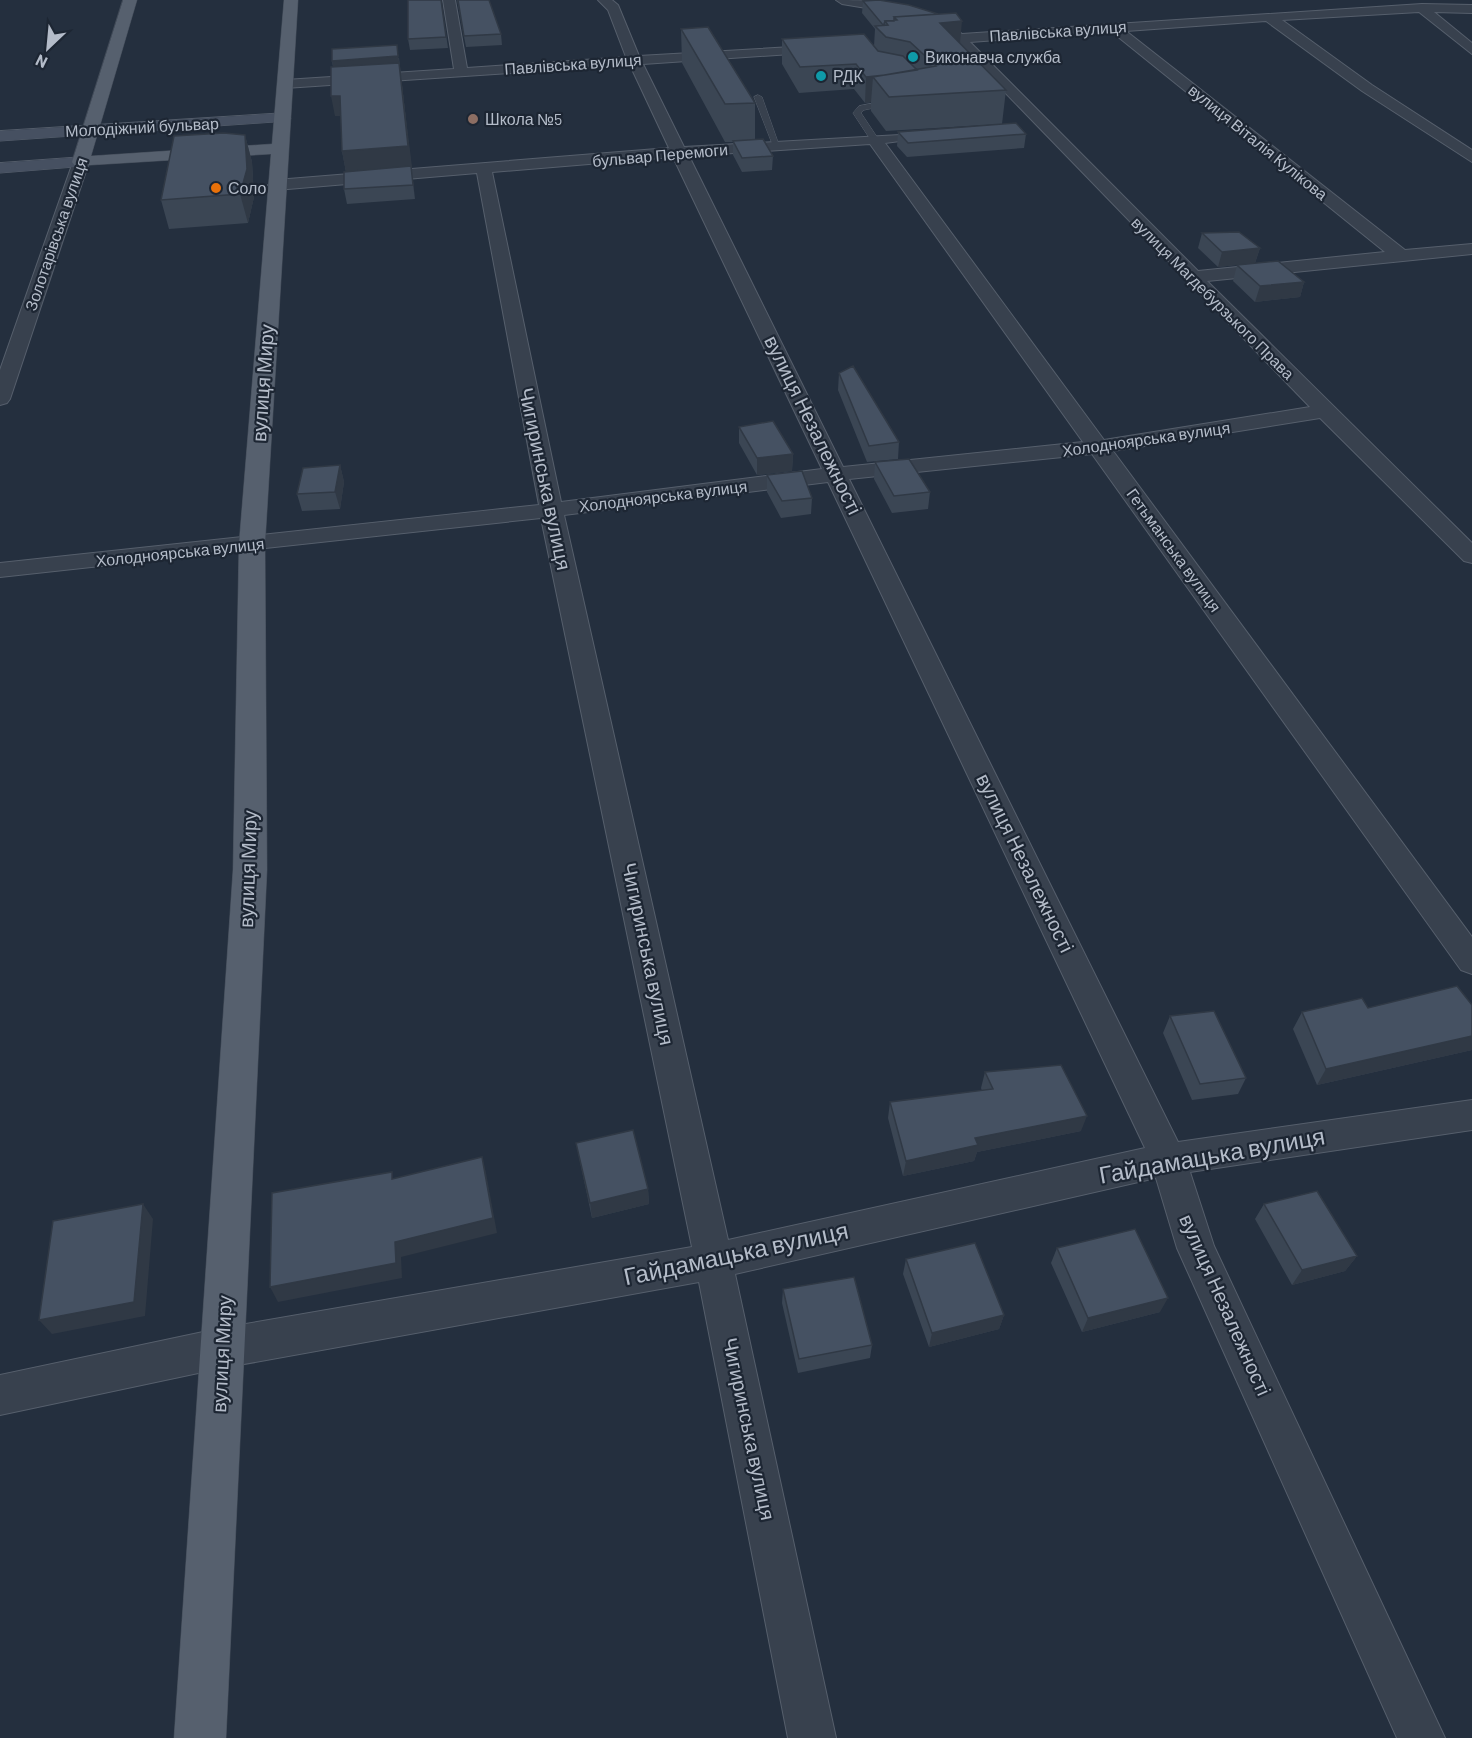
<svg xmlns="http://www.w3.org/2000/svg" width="1472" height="1738" viewBox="0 0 1472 1738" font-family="Barlow,sans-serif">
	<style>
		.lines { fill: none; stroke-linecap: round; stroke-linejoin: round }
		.lane-casing { stroke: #565f6c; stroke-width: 1 }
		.street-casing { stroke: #565f6c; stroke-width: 2 }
		.secondary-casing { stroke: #565f6c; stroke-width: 1 }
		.primary-casing { stroke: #414a57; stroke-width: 1 }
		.lane { fill: #38414e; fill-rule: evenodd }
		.street { fill: #38414e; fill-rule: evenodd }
		.secondary { fill: #465061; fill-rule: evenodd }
		.primary { fill: #56606e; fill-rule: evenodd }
		.wall { fill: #3b4654 }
		.shaded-wall { fill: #303945 }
		.building { fill: #455162; stroke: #303945; stroke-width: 1.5 }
		.culture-dot { fill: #0f9aa8; stroke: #1d2633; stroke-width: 2 }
		.education-dot { fill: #8d6e63; stroke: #1d2633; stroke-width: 2 }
		.food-dot { fill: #e8710a; stroke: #1d2633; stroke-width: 2 }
		.labels { text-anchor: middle; stroke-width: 4.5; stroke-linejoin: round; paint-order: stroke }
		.far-street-label { font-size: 16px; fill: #b4bcc9; stroke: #1d2633 }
		.far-poi-label { font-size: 16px; fill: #b4bcc9; stroke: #1d2633; text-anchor: start }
		.street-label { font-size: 20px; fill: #b4bcc9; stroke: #1d2633 }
		.near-street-label { font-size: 24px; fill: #b4bcc9; stroke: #1d2633 }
	</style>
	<rect width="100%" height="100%" fill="#242f3e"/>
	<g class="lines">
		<g class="lane-casing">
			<path id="lane" d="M758 95 762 97 780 148 773 146 754 97Z
				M890 100 893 104 864 110 861 113 879 140 872 142 853 113 859 106Z"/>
		</g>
		<g class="street-casing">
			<path id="street" d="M443 0H455L467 68 626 57 608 10 598 0H612L618 5 639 56 826 45V51L821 52 643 64 684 147 900 135 903 138 900 141 885 143 1104 440 1310 407 956 42 920 45 915 44V38L949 35 943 28 949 24 962 34 1422 4 1472 5V13L1434 12 1472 43V54L1419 12 1282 20 1372 85 1472 150V162L1362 91 1266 21 1126 31 1405 250 1472 244V254L1207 281 1472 543V563L1464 561 1320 418 1113 451 1472 937V974L1461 970 1092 454 849 479 1178 1142 1472 1100V1130L1190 1172 1214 1246 1445 1738H1397L1177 1248 1156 1178 735 1274 836 1738H788L699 1282 222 1368 0 1415V1375L222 1328 692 1247 541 518 0 577V563L539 505 477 173 276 190 268 185 276 180 669 148 630 65 285 88 278 84 285 80 454 69ZM1112 32 1385 252 1198 271 970 42ZM870 144 1083 442 843 467 689 156ZM673 157 822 469 561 502 492 172ZM828 482 1145 1148 728 1240 564 515Z
				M836 0C853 0 896 0 909 10L903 14 842 4Z
				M81 157 89 162 10 399 7 403 0 405V370L73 162Z"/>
		</g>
		<g class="secondary-casing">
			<path id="secondary" d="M283 113 291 118 289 121 0 141V131Z
				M81 157 90 162 87 166 0 173V163Z"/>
		</g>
		<g class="primary-casing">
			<path id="primary" d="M123 0H137L91 156 272 144 284 0H298L265 544 267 870 226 1738H174L233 870 239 544 271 154 75 166 72 162Z"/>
		</g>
		<use href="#lane" class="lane"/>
		<use href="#street" class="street"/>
		<use href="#secondary" class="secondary"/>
		<use href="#primary" class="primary"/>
	</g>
	<path class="wall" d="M441 0 448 48 410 50 408 39Z
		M457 0H489L501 34 502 45 466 47Z
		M863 1 960 43 1006 90 1002 124 886 131 871 111V102L865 103 854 89 799 93 782 64V39L874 46 875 29 862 13Z
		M681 29 755 103V140L773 156 772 170 742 172 733 155V142H725L682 63Z
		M399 58 415 199 347 204 344 189 346 172 342 151 341 116H335L333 67 332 61Z
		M898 132 1026 134 1024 148 907 157 897 146Z
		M245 135 252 162 254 197 248 223 169 229 161 200Z
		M1202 233 1260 248 1255 263 1218 267 1198 248Z
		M1237 265 1304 282 1300 297 1255 302 1233 281Z
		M839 373 899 442 898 459 867 462 838 390Z
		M739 427 793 454 792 471 757 475 739 443Z
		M875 462 930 492 928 509 892 513 874 479Z
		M340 465 344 482 340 509 302 511 297 494Z
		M767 475 812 498 811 514 781 518 767 492Z
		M1472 1005V1050L1317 1085 1293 1029 1302 1012 1368 1008Z
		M1170 1016 1246 1078 1238 1094 1192 1100 1163 1033Z
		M985 1072 1081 1131 977 1152 974 1161 903 1176 888 1118 890 1102 982 1091 981 1088Z
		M576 1143 648 1189 649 1204 592 1218Z
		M1264 1204 1357 1256 1345 1271 1292 1285 1255 1219Z
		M1057 1248 1160 1312 1082 1332 1051 1263Z
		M906 1259 1004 1315 999 1329 929 1347 903 1274Z
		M783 1289 872 1345 870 1358 798 1373 782 1303Z"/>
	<path class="shaded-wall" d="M962 21 959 54 897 24Z
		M397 45 412 167H411L415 199 413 185 346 172 342 151 408 146 335 74 332 61Z
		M919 72 873 77 871 102 865 103 866 77Z
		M331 96H340L344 116H335Z
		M245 135 252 162 254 197 248 223 240 194Z
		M1260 248 1255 263 1218 267 1222 252Z
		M1304 282 1300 297 1255 302 1260 286Z
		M793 454 792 471 757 475V458Z
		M340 465 344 482 340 509 335 492Z
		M1472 1036V1050L1317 1085 1326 1069Z
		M1087 1116 1081 1131 977 1152 974 1161 903 1176 906 1161 975 1138Z
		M482 1157 486 1173 497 1233 401 1257 402 1278 278 1302 270 1287Z
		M648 1189 649 1204 592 1218 590 1203Z
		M143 1204 153 1219 145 1316 52 1334 39 1320Z
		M1357 1256 1345 1271 1292 1285 1302 1270Z
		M1168 1298 1160 1312 1082 1332 1088 1318Z
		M1004 1315 999 1329 929 1347 932 1333Z"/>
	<path class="building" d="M408 0H441L446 37 408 39Z
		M458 0H489L501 34 464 36Z
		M879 0 909 5 938 14 894 17V21H885L884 24 883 25 863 1Z
		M956 13 962 21 940 23 1006 90 889 97 873 77 936 66 910 42 886 37 875 26 888 25 885 21 897 20 894 17Z
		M708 27 755 103 725 104 681 29Z
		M864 34 878 51 903 56 917 70 885 75 866 77 856 64 800 67 782 39Z
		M397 45 398 56 332 61V49Z
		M399 63 408 146 342 151 340 96H331V67Z
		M1016 123 1026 134 908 143 898 132Z
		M224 133 245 135 247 169 240 194 161 200 174 136Z
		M763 139 773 156 742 158 733 141Z
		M411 166 413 185 344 189V172Z
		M1239 232 1260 248 1222 252 1202 233Z
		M1278 261 1304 282 1260 286 1237 265Z
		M853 366 899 442 869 446 839 373Z
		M773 421 793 454 757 458 739 427Z
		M909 459 930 492 894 496 875 462Z
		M340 465 335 492 297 494 303 468Z
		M802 471 812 498 782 501 767 475Z
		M1457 986 1472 1005V1036L1326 1069 1302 1012 1362 998 1368 1008Z
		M1214 1011 1246 1078 1200 1084 1170 1016Z
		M1061 1065 1087 1116 975 1138 978 1145 906 1161 890 1102 993 1089 985 1072Z
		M633 1130 648 1189 590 1203 576 1143Z
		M482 1157 493 1218 395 1242 396 1263 270 1287 272 1193 392 1172V1179Z
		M1317 1191 1357 1256 1302 1270 1264 1204Z
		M143 1204 134 1302 39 1320 53 1221Z
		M1135 1229 1168 1298 1088 1318 1057 1248Z
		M975 1243 1004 1315 932 1333 906 1259Z
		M854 1277 872 1345 799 1359 783 1289Z"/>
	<g class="culture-dot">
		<circle cx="913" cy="57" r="6"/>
		<circle cx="821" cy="76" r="6"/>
	</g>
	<circle class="education-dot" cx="473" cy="119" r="6"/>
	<circle class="food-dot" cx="216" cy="188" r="6"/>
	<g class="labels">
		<g class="far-street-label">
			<text transform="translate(1058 31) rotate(-4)" y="6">Павлівська вулиця</text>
			<text transform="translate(573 64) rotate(-4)" y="6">Павлівська вулиця</text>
			<text transform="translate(142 127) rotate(-3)" y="6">Молодіжний бульвар</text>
			<text transform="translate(1258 142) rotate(39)" y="6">вулиця Віталія Кулікова</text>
			<text transform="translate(660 155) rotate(-5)" y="6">бульвар Перемоги</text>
			<text transform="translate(56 234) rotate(-71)" y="6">Золотарівська вулиця</text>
			<text transform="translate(1213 298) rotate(45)" y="6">вулиця Магдебурзького Права</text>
			<text transform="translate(1146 439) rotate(-8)" y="6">Холодноярська вулиця</text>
			<text transform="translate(663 496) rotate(-7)" y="6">Холодноярська вулиця</text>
			<text transform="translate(1174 550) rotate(54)" y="6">Гетьманська вулиця</text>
			<text transform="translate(180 552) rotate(-6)" y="6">Холодноярська вулиця</text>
		</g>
		<g class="far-poi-label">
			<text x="925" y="63">Виконавча служба</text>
			<text x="833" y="82">РДК</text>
			<text x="485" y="125">Школа №5</text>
			<text x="228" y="194">Соло</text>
		</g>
		<g class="street-label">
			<text transform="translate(263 383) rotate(-86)" y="7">вулиця Миру</text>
			<text transform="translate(813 425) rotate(64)" y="7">вулиця Незалежності</text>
			<text transform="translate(545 479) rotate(78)" y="7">Чигиринська вулиця</text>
			<text transform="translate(1025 863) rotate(64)" y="7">вулиця Незалежності</text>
			<text transform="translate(248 869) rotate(-88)" y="7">вулиця Миру</text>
			<text transform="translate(648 954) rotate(78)" y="7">Чигиринська вулиця</text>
			<text transform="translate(1225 1305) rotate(66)" y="7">вулиця Незалежності</text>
			<text transform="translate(222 1354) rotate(-87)" y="7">вулиця Миру</text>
			<text transform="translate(749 1429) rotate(78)" y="7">Чигиринська вулиця</text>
		</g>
		<g class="near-street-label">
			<text transform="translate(1212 1156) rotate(-10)" y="8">Гайдамацька вулиця</text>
			<text transform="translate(736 1254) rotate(-12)" y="8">Гайдамацька вулиця</text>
		</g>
	</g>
	<g transform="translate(48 48) rotate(206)" stroke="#1d2633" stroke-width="4.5" paint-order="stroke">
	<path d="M0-4.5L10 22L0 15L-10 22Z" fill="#b4bcc9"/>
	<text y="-9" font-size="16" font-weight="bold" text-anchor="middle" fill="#b4bcc9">N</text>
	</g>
</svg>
